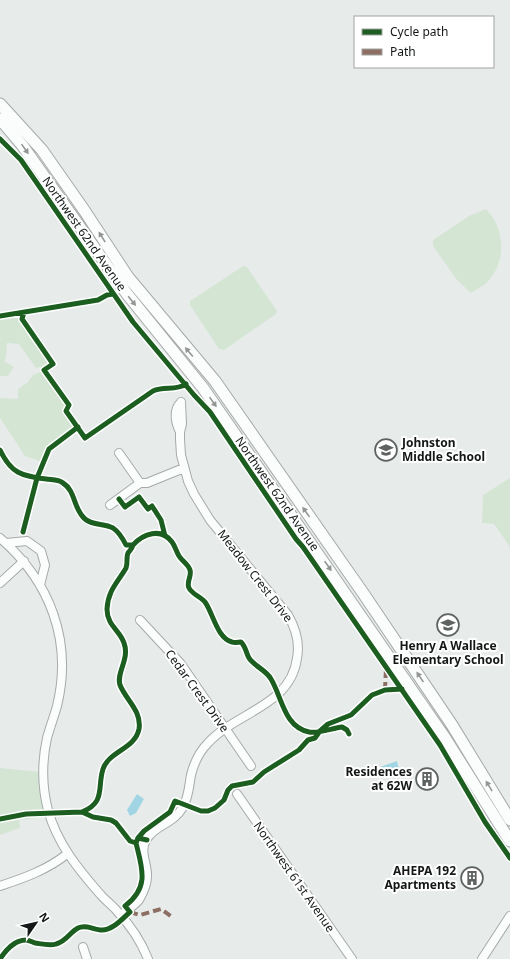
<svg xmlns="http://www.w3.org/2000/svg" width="510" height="959" viewBox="0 0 510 959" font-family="'Noto Sans',sans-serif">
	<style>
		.green { fill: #d4e5d4 }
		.water { fill: #a2d5e4 }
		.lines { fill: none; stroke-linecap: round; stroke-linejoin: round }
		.street-casing { stroke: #a7aaaa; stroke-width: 10 }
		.secondary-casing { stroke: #a7aaaa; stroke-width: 13 }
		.street { stroke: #fbfcfc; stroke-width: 8 }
		.secondary { stroke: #fbfcfc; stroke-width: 11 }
		.quiet { stroke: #8d6e63; stroke-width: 4; stroke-dasharray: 8 4; stroke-linecap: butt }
		.cycleway-casing { stroke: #fff; stroke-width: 8 }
		.cycleway { stroke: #1b5e20; stroke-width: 5 }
		.oneway { fill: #939595 }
		.labels { text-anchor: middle; stroke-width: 4; stroke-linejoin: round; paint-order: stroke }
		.street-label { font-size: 12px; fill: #141717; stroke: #fff }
		.poi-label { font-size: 12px; font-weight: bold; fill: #141717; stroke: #fff; text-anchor: end }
	</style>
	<rect width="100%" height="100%" fill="#e7eceb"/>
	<path class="green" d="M486 209C489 213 493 217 495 221 506 243 503 268 484 285 480 288 475 290 471 293L457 280 433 246V240L469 216Z
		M243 266 247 267 277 311 276 314 224 350 219 349 190 305V301Z
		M22 314 21 319 51 363 42 370 40 367 36 368 19 344 7 343 6 358 4 361 14 367 8 376H0V317Z
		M43 371 66 405 65 412 76 428 50 447 43 462 25 456 0 418V398L18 399V389L28 382 33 375Z
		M510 478V547L494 524 482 523 483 495Z
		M0 768 40 772C38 787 43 802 47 817L19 820 20 828 0 835Z"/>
	<path class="water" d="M397 761 399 769 382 774 380 767Z
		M137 794 144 799 136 813 130 816 127 810Z"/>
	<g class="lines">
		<g class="street-casing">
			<path id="street" d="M180 432C175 422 173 410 181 402
				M119 453 140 483
				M110 505 140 483H147L184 468
				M0 538C50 581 73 641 57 706 54 717 50 727 47 738 42 761 42 787 48 810 57 843 78 869 100 894 105 900 112 905 117 911 130 925 141 941 148 959
				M6 543 27 541 41 551 45 565 40 585
				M0 583 24 561
				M140 620 181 664 251 766
				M237 794 352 959
				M0 886C24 878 47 870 67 854
				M121 915C127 910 134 906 139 900 143 893 147 885 147 877 148 862 137 850 149 836 159 824 174 823 183 807 189 796 189 786 191 775 194 763 200 751 208 743 236 712 291 706 297 658 300 643 296 629 288 615L210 520 194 494 188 481 181 455 180 439V432L182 424 181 402
				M83 947 87 959
				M482 959 510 916"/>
		</g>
		<g class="secondary-casing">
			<path id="secondary" d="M0 104 42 150 84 210 128 277 215 381 363 593 452 725 510 820
				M0 119 22 145 127 294 203 388 445 738 510 841"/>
		</g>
		<use href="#street" class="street"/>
		<use href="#secondary" class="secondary"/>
		<path class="quiet" d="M385 690 386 668
			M130 912 140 915 161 909 172 917"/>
		<g class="cycleway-casing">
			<path id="cycleway" d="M0 139 21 160 133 322 194 395 210 412 296 539 303 547 440 745 485 822 510 858
				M24 312 22 319 53 364 44 370 69 405 66 411 85 438 153 391C164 386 176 391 186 384
				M0 316 98 300 107 295 113 294
				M0 450C11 473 21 476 46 479 52 480 58 479 63 483 76 491 73 509 85 519 93 526 104 523 113 528 119 532 123 539 126 545H133C143 534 161 527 172 542 175 546 176 551 179 556 182 561 188 564 190 570 192 576 186 582 189 588 192 594 201 597 205 602 213 613 217 638 232 642 235 643 238 642 241 642 246 647 246 653 249 658 254 666 266 670 271 679 282 697 284 727 309 732 317 734 333 728 342 727L347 730 349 734
				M119 499 125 507 139 497 148 509 152 506 161 520 165 536
				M23 532 37 478 49 449 78 427
				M82 812C106 802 97 788 103 769 109 751 135 749 139 729 142 711 126 700 120 685 116 673 130 659 124 643 120 630 107 626 107 609 108 590 118 582 126 568 128 563 126 557 128 553 130 550 132 549 133 545
				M0 819 26 814 82 812 93 817 111 820 116 823 130 841 136 843 138 838 147 840
				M138 838 144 831 170 812 175 801 201 811H208L215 808 224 800 228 790 232 786 253 782 264 772 299 750 308 740 315 738 320 731 328 724 351 715 372 695 385 690 402 689
				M0 959C6 950 14 940 26 940 29 940 32 942 35 943 42 944 50 946 56 944 66 942 70 932 78 928 86 924 94 930 102 930 113 930 123 918 130 912L125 906C150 887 142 868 136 843"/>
		</g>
		<use href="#cycleway" class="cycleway"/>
	</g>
	<defs><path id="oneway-solid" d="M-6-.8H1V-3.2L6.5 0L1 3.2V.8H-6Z"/></defs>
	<g class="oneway">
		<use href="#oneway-solid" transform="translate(25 149) rotate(54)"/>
		<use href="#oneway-solid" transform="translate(102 237) rotate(-122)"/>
		<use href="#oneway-solid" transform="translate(132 301) rotate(51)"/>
		<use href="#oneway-solid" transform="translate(189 352) rotate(-130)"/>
		<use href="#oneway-solid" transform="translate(213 402) rotate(55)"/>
		<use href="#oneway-solid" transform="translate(306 512) rotate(-125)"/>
		<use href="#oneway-solid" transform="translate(328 566) rotate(55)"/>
		<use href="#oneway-solid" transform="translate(420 677) rotate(-124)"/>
		<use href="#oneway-solid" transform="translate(489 786) rotate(-121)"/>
	</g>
	<defs>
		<g id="school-ring" transform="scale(1.15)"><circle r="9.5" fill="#fff" stroke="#5e6261" stroke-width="1.5"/><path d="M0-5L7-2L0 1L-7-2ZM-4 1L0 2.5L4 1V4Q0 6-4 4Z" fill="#5e6261"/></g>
		<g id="building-ring" transform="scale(1.15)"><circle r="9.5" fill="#fff" stroke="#5e6261" stroke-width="1.5"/><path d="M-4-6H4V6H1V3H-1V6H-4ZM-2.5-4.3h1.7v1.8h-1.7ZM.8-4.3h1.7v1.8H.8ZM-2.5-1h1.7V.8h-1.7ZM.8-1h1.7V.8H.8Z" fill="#5e6261"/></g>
	</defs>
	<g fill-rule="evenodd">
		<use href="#school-ring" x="386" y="450"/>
		<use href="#school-ring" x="448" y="625"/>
		<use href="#building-ring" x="427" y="779"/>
		<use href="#building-ring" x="472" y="878"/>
	</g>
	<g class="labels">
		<g class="street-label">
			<text transform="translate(84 234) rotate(55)" y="4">Northwest 62nd Avenue</text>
			<text transform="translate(277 494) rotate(55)" y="4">Northwest 62nd Avenue</text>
			<text transform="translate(255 576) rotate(52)" y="4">Meadow Crest Drive</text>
			<text transform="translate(197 691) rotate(54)" y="4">Cedar Crest Drive</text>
			<text transform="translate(294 877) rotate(55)" y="4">Northwest 61st Avenue</text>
		</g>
		<g class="poi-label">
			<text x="402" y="447" text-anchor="start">Johnston<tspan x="402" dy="14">Middle School</tspan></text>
			<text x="448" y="650" text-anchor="middle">Henry A Wallace<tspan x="448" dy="14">Elementary School</tspan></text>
			<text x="412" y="776">Residences<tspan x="412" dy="14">at 62W</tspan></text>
			<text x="456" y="875">AHEPA 192<tspan x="456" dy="14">Apartments</tspan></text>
		</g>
	</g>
	<rect x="354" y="16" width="140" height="52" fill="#ffffff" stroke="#a1a2a2"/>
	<rect x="362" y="29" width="20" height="6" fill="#1b5e20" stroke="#a1a2a2"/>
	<text x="390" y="36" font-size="12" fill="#141717">Cycle path</text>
	<rect x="362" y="49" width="20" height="6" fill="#8d6e63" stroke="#a1a2a2"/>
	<text x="390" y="56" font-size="12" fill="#141717">Path</text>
	<g transform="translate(36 923) rotate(56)" stroke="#ffffff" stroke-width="3" paint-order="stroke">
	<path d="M0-3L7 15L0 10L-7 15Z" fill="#141717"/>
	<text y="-6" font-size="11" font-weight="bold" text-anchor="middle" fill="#141717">N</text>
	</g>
</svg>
